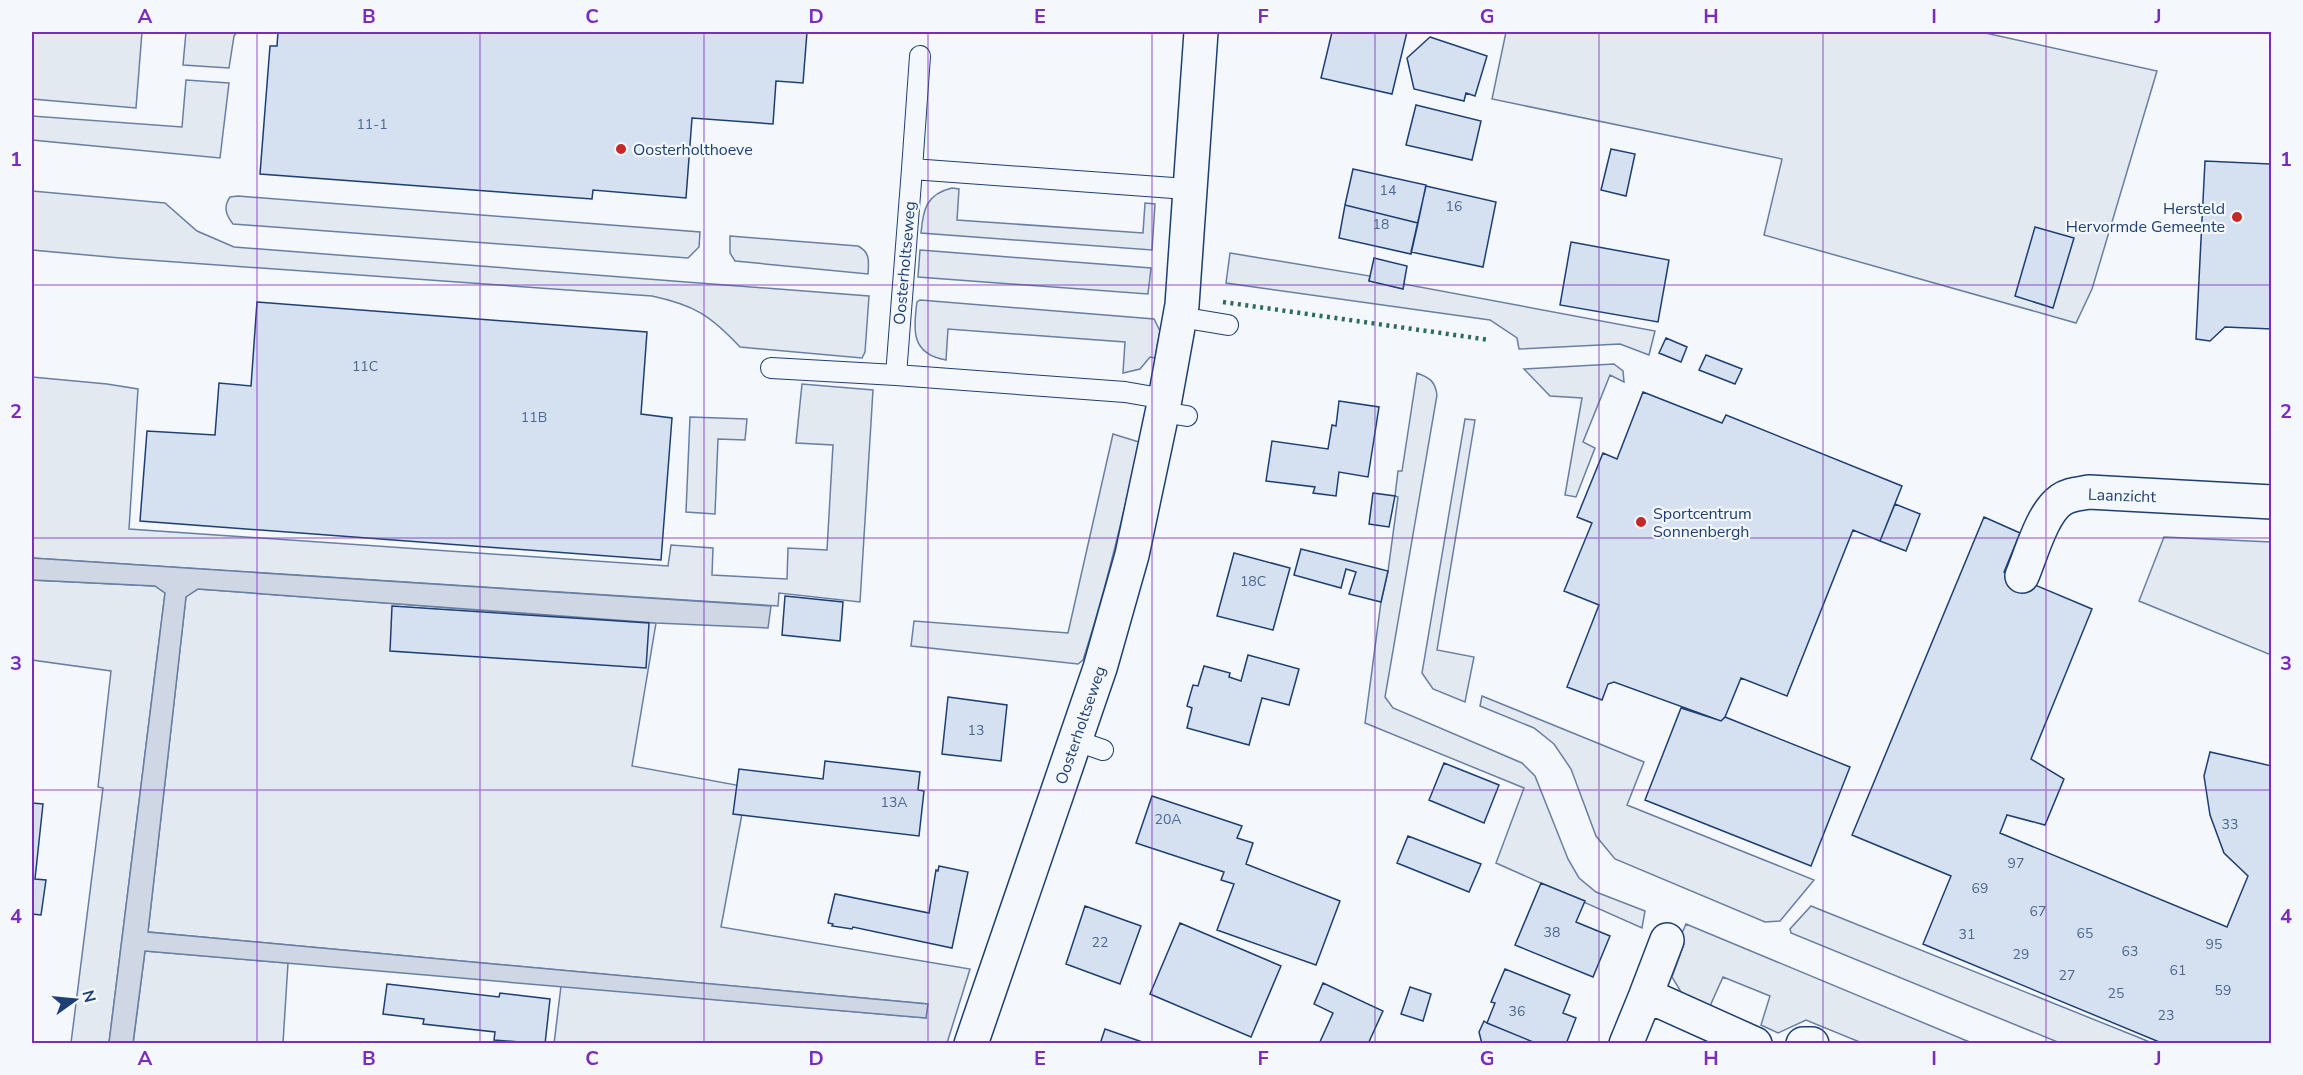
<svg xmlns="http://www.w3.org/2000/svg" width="2303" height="1075" viewBox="0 0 2303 1075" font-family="'Nunito Sans',sans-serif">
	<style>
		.green { fill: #e3e9f0; stroke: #687fa3; stroke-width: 1.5 }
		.water { fill: #cfd7e4; stroke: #687fa3; stroke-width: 1.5 }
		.building { fill: #d5e0f0; stroke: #1d3f73; stroke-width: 1.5 }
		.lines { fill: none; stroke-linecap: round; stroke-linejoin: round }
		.service-casing { stroke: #1d3f73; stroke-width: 22 }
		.minor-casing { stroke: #1d3f73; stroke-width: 36 }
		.service { stroke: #f4f7fb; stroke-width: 20 }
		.minor { stroke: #f4f7fb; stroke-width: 33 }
		.hedge { stroke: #2c6c60; stroke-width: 4.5; stroke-dasharray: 3 4.5; stroke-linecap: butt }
		.grid { fill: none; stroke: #7b2cbf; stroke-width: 1.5; stroke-opacity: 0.55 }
		.poi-dot { fill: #c62828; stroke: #f4f7fb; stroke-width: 2 }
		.labels { text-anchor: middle; stroke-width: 4.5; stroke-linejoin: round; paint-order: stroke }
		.number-label { font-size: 14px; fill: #4b6792 }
		.poi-label { font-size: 16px; fill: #1d3f73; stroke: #f4f7fb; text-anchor: start }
		.street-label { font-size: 16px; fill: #1d3f73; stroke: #f4f7fb }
		.neatline { fill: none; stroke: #7b2cbf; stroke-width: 2 }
		.grid-label { font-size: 20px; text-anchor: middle; font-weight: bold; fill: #7b2cbf }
	</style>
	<rect width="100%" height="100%" fill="#f4f7fb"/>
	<path class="green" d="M32 32H142L136 108 32 99Z
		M186 32H237L234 36 229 68 183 65Z
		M1506 32H1981L2157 71 2092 289 2076 323 1764 235 1782 159 1492 99Z
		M186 80 229 83 220 158 32 140V116L182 127Z
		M952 188 959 189 957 220 1143 233 1145 203 1155 204 1152 250 921 233C923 210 926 194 952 188Z
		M32 191 165 203 197 231 234 247 869 296 865 352 862 358 740 347C710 315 694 305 652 296L120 258 32 250Z
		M238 196 700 232 699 247 688 258 233 224C226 215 223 207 230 197Z
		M730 236 858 246C870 252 869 261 868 274L735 261 730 253Z
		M920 250 1151 268 1148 294 918 277Z
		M1230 253 1370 276 1369 281 1403 288 1404 284 1655 331 1649 355 1620 344 1519 349 1517 338 1490 320 1226 283Z
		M920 300 1154 319 1160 331 1155 358 1150 357 1140 369 1123 373 1125 342 948 329 946 360C911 354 913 330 917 302Z
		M1614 364 1623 371 1624 382 1610 375 1583 442 1595 448 1576 497 1565 495 1582 398 1550 396 1524 369Z
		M1417 373C1430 378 1435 381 1437 395L1385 697 1393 708 1522 763 1535 776 1568 859 1579 878 1596 892 1645 911 1642 928 1496 863 1524 788 1365 723 1381 602 1388 571 1398 497 1395 496 1398 471H1402Z
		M32 377 107 384 138 389 129 529 668 566 671 545 713 548 712 575 787 579 788 548 827 550 833 445 796 443 802 384 873 390 860 602 779 593 778 606 32 558Z
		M690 417 747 419 745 440 718 439 715 514 686 512Z
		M1465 419 1475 420 1437 650 1474 657 1465 702 1433 689 1422 673Z
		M1113 434 1139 442C1123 518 1107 586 1083 660L1078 664 911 646 914 621 1068 633Z
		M2164 537 2271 542V655L2139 601Z
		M32 580 155 586 165 593 109 1043H71L103 788 98 787 111 671 32 660Z
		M198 589 656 623 632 766 747 787 721 927 970 969 947 1043 554 1044 561 986 926 1018 927 1004 148 932 186 596Z
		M1482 696 1644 762 1627 805 1814 880 1780 921 1765 922 1615 859 1596 836 1571 769 1554 744 1534 728 1480 706Z
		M1811 906 2140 1038 2152 1043H2060L1791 933 1790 929Z
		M1686 924 1972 1043H1862L1806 1020 1778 1033 1761 1025 1770 996 1723 977 1710 1006 1684 997 1672 977 1684 944 1679 940Z
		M145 951 288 963 283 1043 133 1044Z"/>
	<path class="water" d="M32 558 771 606 768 628 656 623 198 589 186 597 148 932 928 1004 926 1018 145 951 133 1043H109L165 593 155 586 32 580Z"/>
	<path class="building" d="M278 32H807L803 83 776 81 773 124 692 118 686 198 593 190 592 199 260 174 270 46H277Z
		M1332 32H1407L1392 94 1321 78Z
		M1430 37 1487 56 1475 96 1466 93 1464 101 1414 89 1407 58Z
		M1416 105 1481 121 1472 160 1406 145Z
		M2272 138V329L2225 327 2210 341 2196 339 2205 161 2270 164Z
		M1611 149 1635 154 1626 196 1601 190Z
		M1353 169 1426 185 1418 223 1345 205Z
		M1426 186 1496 202 1483 267 1411 252Z
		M1345 205 1418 223 1411 254 1339 238Z
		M2035 227 2074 238 2053 308 2015 296Z
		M1571 242 1669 260 1658 322 1560 305Z
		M1374 258 1407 266 1403 289 1369 281Z
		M257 302 647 332 641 414 672 418 661 560 140 521 147 431 215 435 219 383 251 386Z
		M1666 338 1687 347 1681 362 1659 353Z
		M1706 355 1742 369 1735 384 1699 370Z
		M1643 392 1722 423 1726 415 1902 486 1880 541 1853 530 1787 696 1741 678 1725 717 1721 721 1614 682 1608 684 1602 700 1567 687 1599 605 1564 591 1592 523 1577 517 1603 453 1617 459Z
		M1339 401 1379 407 1368 477 1339 472 1336 496 1313 493 1315 487 1266 481 1272 441 1328 449 1332 425 1336 426Z
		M1373 493 1395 496 1389 527 1369 524Z
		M1895 504 1920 514 1906 551 1880 541Z
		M1984 517 2020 533 2004 572 2092 609 2031 759 2064 779 2045 825 2007 815 2000 833 2227 927 2248 876 2224 853 2210 815 2204 776 2210 752 2272 766V1044H2164L1923 944 1951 876 1852 835Z
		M1301 549 1388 571 1381 602 1349 594 1356 572 1346 569 1341 588 1294 575Z
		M1234 553 1290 568 1273 630 1217 616Z
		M785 596 843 602 840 641 782 635Z
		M392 606 649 623 646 668 390 651Z
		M1248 655 1299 669 1289 705 1262 698 1249 745 1187 728 1192 708 1187 706 1193 685 1198 686 1204 666 1230 673 1229 677 1241 681Z
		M948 697 1007 705 1001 761 942 754Z
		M1681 708 1721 721 1725 717 1850 767 1811 866 1645 800Z
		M825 761 920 772 918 790 924 791 919 836 733 814 739 769 823 779Z
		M1444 763 1499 785 1484 823 1429 800Z
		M1152 796 1242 826 1237 838 1253 843 1246 864 1340 901 1316 965 1217 930 1234 884 1221 880 1224 872 1136 843Z
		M32 803 43 804 35 879 46 880 41 915 32 914Z
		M1408 836 1481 864 1469 892 1397 863Z
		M939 866 968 872 952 948 853 927 852 929 832 926 833 924 828 923 835 894 929 913 936 870 938 871Z
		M1541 883 1585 901 1576 922 1610 936 1593 977 1515 945Z
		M1085 906 1141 926 1120 984 1066 964Z
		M1180 923 1281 966 1251 1037 1150 994Z
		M1505 969 1570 995 1563 1013 1576 1018 1566 1044H1538L1487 1023 1495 1003 1491 1002Z
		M1323 983 1383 1011 1368 1044H1319L1333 1013 1314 1004Z
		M387 984 499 997 500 993 550 999 545 1044 494 1040 495 1032 423 1024 424 1019 383 1014Z
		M1410 987 1431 994 1423 1021 1401 1014Z
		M1484 1021 1487 1023 1538 1044H1482L1479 1032Z
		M1105 1029 1148 1044H1100Z"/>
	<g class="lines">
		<g class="service-casing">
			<path id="service" d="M912 169 920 56
				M1180 317 1228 325
				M771 368 896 375
				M1165 399 1125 392 896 375 912 169 1173 188
				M1162 412 1187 416
				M1074 740 1103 750"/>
		</g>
		<g class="minor-casing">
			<path id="minor" d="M2022 576C2031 555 2042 513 2061 500 2069 494 2079 494 2089 492L2272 502
				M1646 995 1667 940
				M971 1044 1100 668 1132 555 1165 399 1182 305 1201 32
				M1626 1044 1646 995 1755 1044
				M1803 1044H1812"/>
		</g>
		<use href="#service" class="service"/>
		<use href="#minor" class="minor"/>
		<path class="hedge" d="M1223 302 1490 340"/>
	</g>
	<path class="grid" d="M257 32V1044M480 32V1044M704 32V1044M928 32V1044M1152 32V1044M1375 32V1044M1599 32V1044M1823 32V1044M2046 32V1044M32 285H2272M32 538H2272M32 790H2272"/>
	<g class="poi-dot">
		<circle cx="621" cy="149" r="6"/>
		<circle cx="2237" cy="217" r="6"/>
		<circle cx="1641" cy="522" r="6"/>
	</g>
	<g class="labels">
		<g class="number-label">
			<text x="372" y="129">11-1</text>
			<text x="1388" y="195">14</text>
			<text x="1454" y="211">16</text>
			<text x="1381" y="229">18</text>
			<text x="365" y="371">11C</text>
			<text x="534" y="422">11B</text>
			<text x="1253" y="586">18C</text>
			<text x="976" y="735">13</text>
			<text x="894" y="807">13A</text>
			<text x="1168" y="824">20A</text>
			<text x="2230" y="829">33</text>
			<text x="2016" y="868">97</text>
			<text x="1980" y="893">69</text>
			<text x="2038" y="916">67</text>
			<text x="1552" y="937">38</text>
			<text x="2085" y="938">65</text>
			<text x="1967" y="939">31</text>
			<text x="1100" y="947">22</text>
			<text x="2214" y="949">95</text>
			<text x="2130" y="956">63</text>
			<text x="2021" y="959">29</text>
			<text x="2178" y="975">61</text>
			<text x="2067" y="980">27</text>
			<text x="2223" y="995">59</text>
			<text x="2116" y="998">25</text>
			<text x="1517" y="1016">36</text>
			<text x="2166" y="1020">23</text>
		</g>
		<g class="poi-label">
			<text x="633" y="155">Oosterholthoeve</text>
			<text x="2225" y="214" text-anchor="end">Hersteld<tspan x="2225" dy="18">Hervormde Gemeente</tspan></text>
			<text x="1653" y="519">Sportcentrum<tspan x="1653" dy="18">Sonnenbergh</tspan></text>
		</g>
		<g class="street-label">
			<text transform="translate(904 263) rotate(-85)" y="6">Oosterholtseweg</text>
			<text transform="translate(2122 495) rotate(2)" y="6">Laanzicht</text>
			<text transform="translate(1080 725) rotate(-71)" y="6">Oosterholtseweg</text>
		</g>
	</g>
	<rect width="2303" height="1075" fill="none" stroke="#f4f7fb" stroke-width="66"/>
	<g transform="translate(75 1000) rotate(75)" stroke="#f4f7fb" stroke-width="4.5" paint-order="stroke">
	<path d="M0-4.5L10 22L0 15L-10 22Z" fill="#1d3f73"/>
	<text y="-9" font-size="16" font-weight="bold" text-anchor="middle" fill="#1d3f73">N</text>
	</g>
	<rect x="33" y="33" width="2237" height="1009" class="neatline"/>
	<g class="grid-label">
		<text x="145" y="23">A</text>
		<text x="369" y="23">B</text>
		<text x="592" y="23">C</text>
		<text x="816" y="23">D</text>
		<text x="1040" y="23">E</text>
		<text x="1263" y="23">F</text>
		<text x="1487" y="23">G</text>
		<text x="1711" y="23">H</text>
		<text x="1934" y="23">I</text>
		<text x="2158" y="23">J</text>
		<text x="16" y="166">1</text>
		<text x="2286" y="166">1</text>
		<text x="16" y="418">2</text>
		<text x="2286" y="418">2</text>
		<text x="16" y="670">3</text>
		<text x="2286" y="670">3</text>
		<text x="16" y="923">4</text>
		<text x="2286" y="923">4</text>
		<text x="145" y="1065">A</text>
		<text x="369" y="1065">B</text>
		<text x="592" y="1065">C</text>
		<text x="816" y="1065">D</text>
		<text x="1040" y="1065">E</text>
		<text x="1263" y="1065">F</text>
		<text x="1487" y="1065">G</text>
		<text x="1711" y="1065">H</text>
		<text x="1934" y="1065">I</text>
		<text x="2158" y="1065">J</text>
	</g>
</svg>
